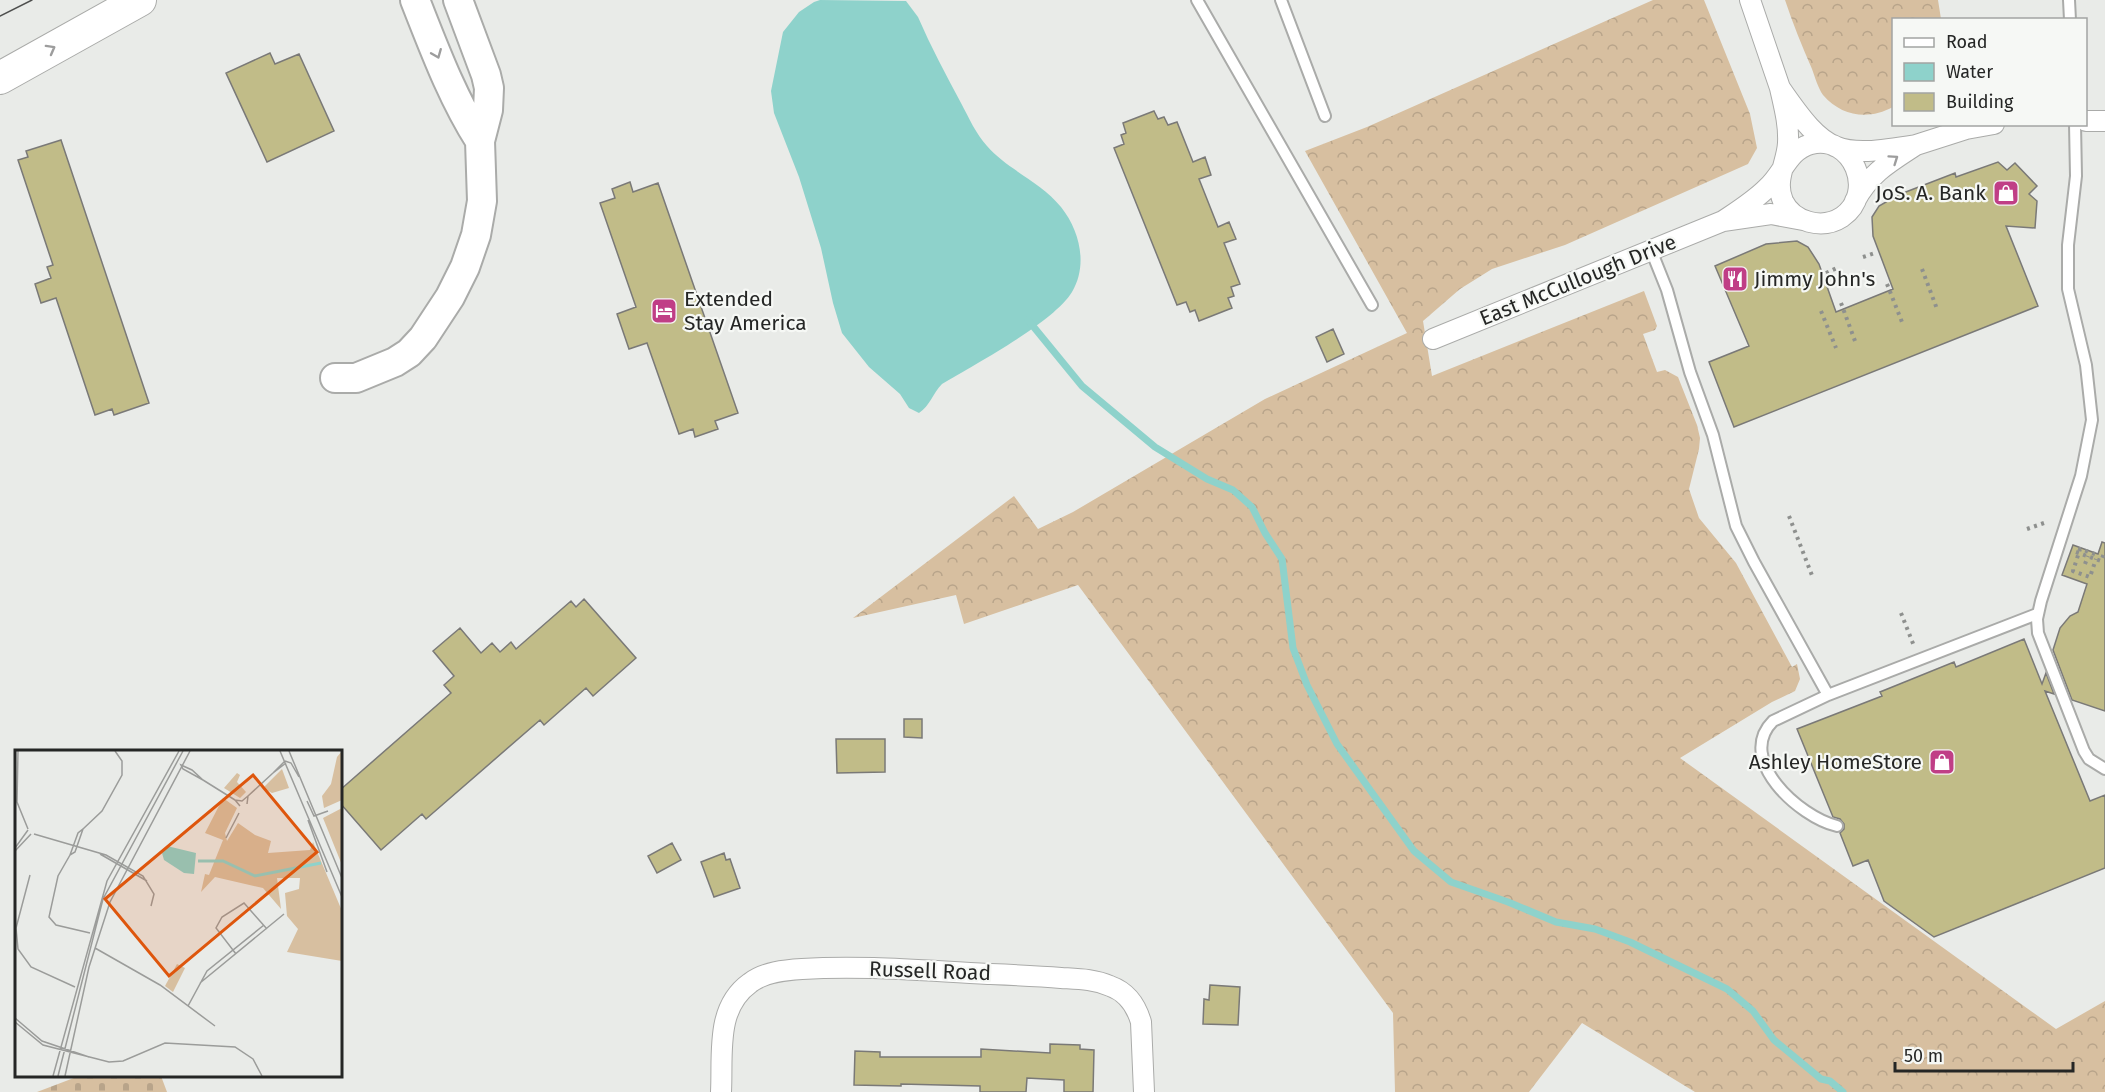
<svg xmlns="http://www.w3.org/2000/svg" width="2105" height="1092" viewBox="0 0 2105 1092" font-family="'Fira Sans',sans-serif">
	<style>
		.forest { fill: url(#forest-crowns) }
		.cemetery { fill: url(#cemetery-stones) }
		.water { fill: #8ed2cb }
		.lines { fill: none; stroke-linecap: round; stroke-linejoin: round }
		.stream { stroke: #8ed2cb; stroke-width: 7 }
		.building { fill: #c1bc88; stroke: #7a7977; stroke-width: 1.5 }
		.lane-casing { stroke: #aaaba9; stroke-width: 14 }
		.street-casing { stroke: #aaaba9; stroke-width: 22 }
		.secondary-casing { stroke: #aaaba9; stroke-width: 32 }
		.primary-casing { stroke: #aaaba9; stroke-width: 34 }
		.path { stroke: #8e908e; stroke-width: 4; stroke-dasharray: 3 4.5; stroke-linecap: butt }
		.lane { stroke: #fff; stroke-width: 10 }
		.street { stroke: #fff; stroke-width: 20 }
		.secondary { stroke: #fff; stroke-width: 28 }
		.primary { stroke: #fff; stroke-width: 32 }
		.tram { stroke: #4f504f; stroke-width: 1.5 }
		.path-bridge { stroke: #8e908e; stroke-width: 4; stroke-dasharray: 3 4.5; stroke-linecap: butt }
		.oneway { stroke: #9d9d9d }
		.labels { text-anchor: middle; stroke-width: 4.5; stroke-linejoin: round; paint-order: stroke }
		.poi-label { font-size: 21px; fill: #252625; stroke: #f6f8f5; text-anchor: end }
		.street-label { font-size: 21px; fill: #252625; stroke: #f6f8f5 }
		.inset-river { fill: none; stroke: #8ed2cb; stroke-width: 3 }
		.inset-road { fill: none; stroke: #9b9c9a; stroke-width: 1.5 }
		.view { fill: #de560d; fill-opacity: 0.15; stroke: #de560d; stroke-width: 3 }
		.inset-edge { fill: none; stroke: #252625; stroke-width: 3 }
	</style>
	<defs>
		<pattern id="forest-crowns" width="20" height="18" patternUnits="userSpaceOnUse" patternTransform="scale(1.5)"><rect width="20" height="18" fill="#d7bfa0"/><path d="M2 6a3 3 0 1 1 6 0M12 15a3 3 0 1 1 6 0" fill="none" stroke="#b8a48a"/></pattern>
		<pattern id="cemetery-stones" width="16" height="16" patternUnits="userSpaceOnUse" patternTransform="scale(1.5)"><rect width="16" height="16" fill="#d7bfa0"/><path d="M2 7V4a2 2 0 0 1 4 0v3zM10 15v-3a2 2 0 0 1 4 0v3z" fill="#b8a48a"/></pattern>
	</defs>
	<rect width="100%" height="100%" fill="#e9ebe8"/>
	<path class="forest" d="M1653 0H1704L1750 114 1757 148 1748 164 1565 245 1492 269 1460 289 1423 321 1432 376 1644 291 1657 326 1655 330 1643 334 1657 372 1665 370 1678 377 1697 425 1700 438 1699 449 1689 489 1699 518 1736 563 1792 667 1797 664 1800 679 1795 691 1772 702 1680 758 2056 1029 2105 1001V1092H1695L1582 1023 1529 1092H1395L1393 1013 1078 585 964 624 956 595 853 618 1014 496 1038 529 1073 512 1265 399 1407 333 1305 151 1367 127Z
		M1785 0H1938L1941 19 1894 20 1893 107C1869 120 1842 117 1823 95 1818 88 1815 77 1812 69 1802 46 1793 24 1785 0Z"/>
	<path class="cemetery" d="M79 1076H161L167 1092H37Z"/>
	<path class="water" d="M820 0 906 1 918 17C931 47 946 75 961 103 969 118 976 134 987 146 1008 170 1041 182 1061 207 1080 231 1088 265 1072 292 1053 323 975 364 942 384 933 393 930 406 919 413L909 408 900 394 869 367 842 333 833 303 821 248 799 177 774 113 771 91 783 32 799 12 814 2Z"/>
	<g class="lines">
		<path class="stream" d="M1028 320 1082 386 1155 447 1207 479 1233 490 1252 507 1265 533 1282 559 1293 648 1307 685 1337 744 1414 851 1451 882 1508 902 1556 922 1595 929 1630 942 1727 989 1753 1011 1774 1040 1821 1079 1830 1081 1843 1092"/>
	</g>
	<path class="building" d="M270 53 275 64 299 54 334 131 267 162 226 73Z
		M1154 111 1158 119 1164 117 1168 125 1177 122 1193 162 1205 157 1211 175 1199 179 1218 227 1229 222 1236 239 1224 243 1240 284 1231 287 1234 296 1228 298 1232 308 1199 321 1195 310 1190 312 1186 302 1177 305 1114 148 1124 144 1121 135 1126 133 1123 123Z
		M61 140 149 403 114 415 112 409 95 415 56 298 41 303 35 284 51 278 47 267 53 265 18 160 28 157 26 151Z
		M1998 162 2007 170 2015 163 2037 186 2029 194 2037 201 2035 228 2006 226 2038 306 1734 427 1709 362 1749 346 1715 266 1766 244 1797 241 1808 247 1819 264 1836 312 1893 289 1873 236 1872 217 1879 206 1898 195 1955 173 1956 177Z
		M630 182 633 192 658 183 738 413 715 421 718 429 695 437 693 429 679 434 647 343 629 349 617 314 636 307 600 203 615 198 612 189Z
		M1333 329 1344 354 1327 362 1316 337Z
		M2102 542 2105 543V711L2072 700 2053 650 2060 628 2070 616 2078 612 2087 584 2062 575 2073 545 2098 554Z
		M584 599 636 658 593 696 586 688 544 725 540 720 426 819 422 814 381 850 340 803V790L451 693 444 685 454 676 433 651 460 628 481 653 492 643 500 652 511 642 516 649 571 601 576 607Z
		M2024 639 2042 684 2046 673 2054 694 2045 691 2090 801 2105 795V868L1934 937 1884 901 1868 860 1853 866 1840 833 1844 829V824L1840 819 1833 817 1797 729 1882 696 1880 692 1954 662 1956 667Z
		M904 719H922V738L904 737Z
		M836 739H885V772L837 773Z
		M672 843 681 860 657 873 648 856Z
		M724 853 726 860 730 859 740 888 714 897 701 862Z
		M1210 985 1240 987 1238 1025 1203 1024 1204 999 1209 1000Z
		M1050 1044 1080 1045V1049L1094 1050 1093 1092H1064V1080L1027 1078 1026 1092H980V1086L901 1084V1086L854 1085 855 1051 880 1052V1057H981V1049L1050 1053Z"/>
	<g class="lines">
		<g class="lane-casing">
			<path id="lane" d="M1197 0 1372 305
				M1281 0 1325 116
				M2069 0 2070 20
				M2075 124 2076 176 2068 245V289L2086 365 2092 420 2081 476 2041 601 2037 619 2038 633 2084 751 2089 759 2105 769
				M1651 250 1667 290 1690 372 1713 435 1736 526 1754 562 1828 695 2037 614
				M1828 695 1773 721C1735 759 1799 817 1837 826"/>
		</g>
		<g class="street-casing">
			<path id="street" d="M1750 0 1780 88
				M2086 121H2105
				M1916 145 1966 129 1994 124
				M1803 220 1771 214 1723 221C1738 211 1754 201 1767 188 1784 173 1787 151 1811 144 1853 134 1877 193 1842 217 1822 230 1793 222 1783 201 1774 180 1787 163 1788 143 1789 124 1784 106 1780 88 1826 155 1837 158 1916 145 1890 162 1870 173 1855 201
				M1433 339 1723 221
				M721 1092C723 1054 715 1008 750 983 764 972 785 970 802 969 864 965 926 971 988 974 1012 975 1037 976 1061 978 1077 979 1094 979 1110 986 1127 992 1136 1005 1141 1022L1144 1092"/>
		</g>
		<g class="secondary-casing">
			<path id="secondary" d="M415 0C434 48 452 97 480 141
				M335 378H356L395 362 409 353 423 338 450 297 465 267 476 235 482 201 480 141 488 110 489 88 486 75 458 0"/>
		</g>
		<g class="primary-casing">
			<path id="primary" d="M0 78 140 0"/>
		</g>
		<path class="path" d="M1863 257 1875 253
			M1922 269 1937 309
			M1826 273 1839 267
			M1887 284 1902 322
			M1841 303 1855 341
			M1821 311 1836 348
			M1789 516 1813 578
			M2027 529 2044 523 2048 525
			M2095 554 2080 549 2073 571 2090 577 2096 559
			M2085 564 2088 556
			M1901 613 1914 646"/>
		<use href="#lane" class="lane"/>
		<use href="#street" class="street"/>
		<use href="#secondary" class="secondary"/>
		<use href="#primary" class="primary"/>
		<path class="tram" d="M0 16 32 0"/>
		<path class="path-bridge" d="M2076 552 2101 561 2105 551"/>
	</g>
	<defs><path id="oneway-chevron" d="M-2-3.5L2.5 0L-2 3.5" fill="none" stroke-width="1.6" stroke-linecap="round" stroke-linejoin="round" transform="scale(1.5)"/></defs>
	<g class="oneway">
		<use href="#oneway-chevron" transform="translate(51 49) rotate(-29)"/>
		<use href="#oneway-chevron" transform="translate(437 54) rotate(68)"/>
		<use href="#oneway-chevron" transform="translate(1894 159) rotate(-35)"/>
	</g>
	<defs>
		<g id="shop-square" transform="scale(1.35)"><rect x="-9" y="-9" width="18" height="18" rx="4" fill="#c03e86" stroke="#f6f8f5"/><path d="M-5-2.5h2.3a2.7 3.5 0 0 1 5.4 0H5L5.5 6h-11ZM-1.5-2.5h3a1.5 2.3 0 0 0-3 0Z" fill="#fff"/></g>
		<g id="restaurant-square" transform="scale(1.35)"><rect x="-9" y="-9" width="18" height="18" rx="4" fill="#c03e86" stroke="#f6f8f5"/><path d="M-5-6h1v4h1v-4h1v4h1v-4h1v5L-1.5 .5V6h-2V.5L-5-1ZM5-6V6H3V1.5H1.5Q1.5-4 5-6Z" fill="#fff"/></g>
		<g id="hotel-square" transform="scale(1.35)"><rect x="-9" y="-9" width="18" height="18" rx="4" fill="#c03e86" stroke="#f6f8f5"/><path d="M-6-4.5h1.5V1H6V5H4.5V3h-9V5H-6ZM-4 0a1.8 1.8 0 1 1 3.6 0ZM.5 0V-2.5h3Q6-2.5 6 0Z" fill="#fff"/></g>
	</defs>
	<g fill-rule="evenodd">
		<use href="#shop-square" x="2006" y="193"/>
		<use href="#restaurant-square" x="1735" y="279"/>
		<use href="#hotel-square" x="664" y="311"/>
		<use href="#shop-square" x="1942" y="762"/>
	</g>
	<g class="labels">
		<g class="poi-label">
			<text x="1986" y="200">JoS. A. Bank</text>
			<text x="1754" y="286" text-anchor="start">Jimmy John's</text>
			<text x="684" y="306" text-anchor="start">Extended<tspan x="684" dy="24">Stay America</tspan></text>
			<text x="1922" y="769">Ashley HomeStore</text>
		</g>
		<g class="street-label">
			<text transform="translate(1578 280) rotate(-22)" y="7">East McCullough Drive</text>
			<text transform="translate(930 971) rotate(2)" y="7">Russell Road</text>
		</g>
	</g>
	<g transform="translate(15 750)">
		<rect width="327" height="327" fill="#e9ebe8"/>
		<path d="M327 1V50L309 58 307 46 316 34 322 7ZM267 19 274 38 257 43 248 38ZM222 23 225 25 222 32 231 42 225 48 209 38ZM208 48 222 58 210 83 212 91 223 73 240 85 256 91 253 103 295 100 298 92 327 161V211L272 202 283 179 272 166 270 143 284 139 285 128H262L266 159 248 138 200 127 186 142 190 124 194 125 208 90 190 83ZM327 58V115L308 68Z" fill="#d7bfa0"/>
		<path d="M162 214 170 218 158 242 150 236Z" fill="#d7bfa0"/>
		<path d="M152 96 181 103 179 124 169 123 149 110 147 103Z" fill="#8ed2cb"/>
		<path class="inset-river" d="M183 111H208L240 126 306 113"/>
		<path class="inset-road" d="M3 1 2 52 13 79M265 1 327 147M274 1 327 128M270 11 276 13 284 27M269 12 258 23 271 13M166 15 177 20 188 30 168 19ZM188 30 220 50M233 46 258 23M292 51 299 66 313 61M225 56 220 50 227 51 233 46 232 54M293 70 312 122M68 79 87 61 107 25V11L100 1M68 79 60 102 55 105 63 83ZM19 84 91 105 128 126 139 144 136 156M211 88 224 63M0 98 13 80M0 101 16 84M85 104 132 131M55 105 43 126 34 167 41 175 75 183M15 125 1 178 3 199 16 217 60 237M80 198 145 235 200 276M221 204 201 178 207 167 229 153 252 179M185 233 269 164M173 256 192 221 249 175M0 268 27 291 74 307M0 272 28 295 94 312 108 311 150 293 220 297 238 309 247 326M38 326 92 131 164 1M43 326 88 149 168 1M50 326 74 217 95 152 175 1"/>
		<path class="view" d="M238 25 302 102 154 226 90 149Z"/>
		<rect width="327" height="327" class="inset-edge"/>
	</g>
	<rect x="1892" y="18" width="195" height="108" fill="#f6f8f5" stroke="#a2a4a2" stroke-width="1.5"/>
	<rect x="1904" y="38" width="30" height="9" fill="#ffffff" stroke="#a2a4a2" stroke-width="1.5"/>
	<text x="1946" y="48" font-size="18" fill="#252625">Road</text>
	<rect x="1904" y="63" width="30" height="18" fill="#8ed2cb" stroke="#a2a4a2" stroke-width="1.5"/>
	<text x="1946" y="78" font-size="18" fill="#252625">Water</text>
	<rect x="1904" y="93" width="30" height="18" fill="#c1bc88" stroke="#a2a4a2" stroke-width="1.5"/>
	<text x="1946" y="108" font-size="18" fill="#252625">Building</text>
	<path d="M1895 1062v9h178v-9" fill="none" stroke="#252625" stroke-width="3"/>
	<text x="1904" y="1062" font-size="18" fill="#252625" stroke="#f6f8f5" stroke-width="4.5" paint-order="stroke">50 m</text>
</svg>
